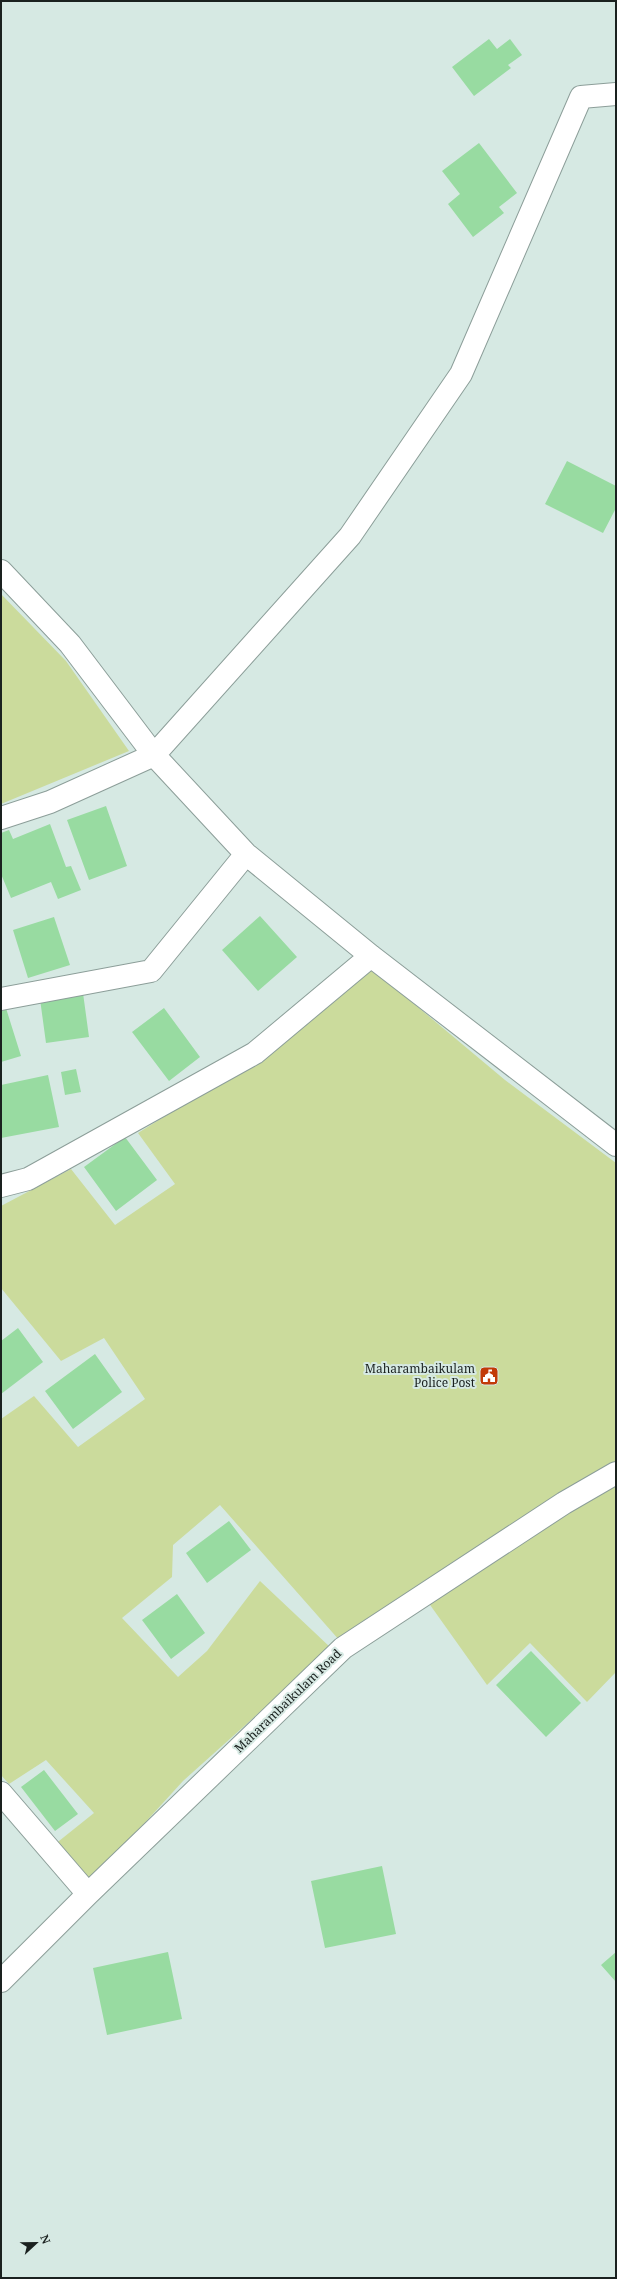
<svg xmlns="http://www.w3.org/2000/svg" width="617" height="2279" viewBox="0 0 617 2279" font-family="'Noto Serif',serif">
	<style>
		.green { fill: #cbdb9c }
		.building { fill: #98dba1 }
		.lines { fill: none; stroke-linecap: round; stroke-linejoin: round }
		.minor-casing { stroke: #8c9e99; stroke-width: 24 }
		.minor { stroke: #fff; stroke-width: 22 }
		.labels { text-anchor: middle; stroke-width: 4; stroke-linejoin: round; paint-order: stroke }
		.poi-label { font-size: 12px; fill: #1a211f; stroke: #d6e9e3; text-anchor: end }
		.street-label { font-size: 12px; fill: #1a211f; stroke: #d6e9e3 }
	</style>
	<rect width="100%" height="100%" fill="#d6e9e3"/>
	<path class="green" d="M1 594 66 661 129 751 1 804Z
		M370 967 505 1080 616 1163V1467L340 1641 220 1505 173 1545 172 1577 122 1618 178 1677 207 1651 260 1581 331 1648 183 1781 89 1884 54 1845 94 1813 46 1760 9 1784 1 1775V1419L34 1396 78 1447 145 1399 104 1338 61 1361 1 1288V1206L71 1169 115 1225 175 1184 138 1133 205 1091Z
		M616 1480V1672L587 1702 530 1643 487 1685 428 1602Z"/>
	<path class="building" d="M489 39 497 49 510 39 522 55 508 65 511 68 474 96 452 67Z
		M479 143 517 193 499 207 504 213 473 237 448 204 460 194 442 171Z
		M567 461 616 486V508L603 533 545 504Z
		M106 806 127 866 89 880 67 820Z
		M50 824 66 867 71 866 81 890 58 899 51 882 11 898 1 874V833L9 830 13 839Z
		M260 916 297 957 258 991 222 950Z
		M54 917 70 965 28 978 13 930Z
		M83 993 89 1037 46 1043 40 999Z
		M5 1005 21 1056 1 1062V1006Z
		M164 1008 200 1057 169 1081 132 1032Z
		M76 1069 81 1092 65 1095 61 1072Z
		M48 1075 59 1127 1 1138V1085Z
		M125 1137 157 1180 116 1211 84 1167Z
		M18 1328 43 1362 1 1394V1341Z
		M95 1354 122 1392 73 1429 45 1391Z
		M229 1521 251 1550 207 1583 186 1553Z
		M177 1594 205 1633 171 1659 142 1620Z
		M531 1651 581 1703 546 1737 496 1685Z
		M44 1770 78 1814 55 1831 21 1787Z
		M382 1866 396 1934 325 1948 311 1881Z
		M168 1952 182 2019 107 2035 93 1968Z
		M616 1952V1982L601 1965Z"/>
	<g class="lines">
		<g class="minor-casing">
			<path id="minor" d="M1 571 70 644 154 755 350 536 461 374 581 97 616 94
				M1 818 50 802 154 755 246 854 371 956 616 1145
				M1 999 151 971 246 854
				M1 1186 28 1179 255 1053 371 956
				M1 1793 88 1894
				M1 1981 88 1894 343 1648 564 1503 616 1473"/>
		</g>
		<use href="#minor" class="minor"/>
	</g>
	<defs>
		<g id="civic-square" transform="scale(1)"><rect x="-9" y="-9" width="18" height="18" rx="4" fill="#c23a08" stroke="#d6e9e3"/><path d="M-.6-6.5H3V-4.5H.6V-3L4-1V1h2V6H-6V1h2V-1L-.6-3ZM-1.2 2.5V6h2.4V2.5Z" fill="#fff"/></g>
	</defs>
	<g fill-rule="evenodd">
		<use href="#civic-square" x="489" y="1376"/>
	</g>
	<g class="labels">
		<g class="poi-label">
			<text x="475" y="1373">Maharambaikulam<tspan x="475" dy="14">Police Post</tspan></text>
		</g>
		<g class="street-label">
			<text transform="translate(288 1701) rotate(-44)" y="4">Maharambaikulam Road</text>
		</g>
	</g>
	<rect width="617" height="2279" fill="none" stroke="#1a211f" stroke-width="4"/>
	<g transform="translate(36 2243) rotate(68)" stroke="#d6e9e3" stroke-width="3" paint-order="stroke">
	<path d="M0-3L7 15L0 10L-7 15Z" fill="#1a211f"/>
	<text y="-6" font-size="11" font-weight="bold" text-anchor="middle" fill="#1a211f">N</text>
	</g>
</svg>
